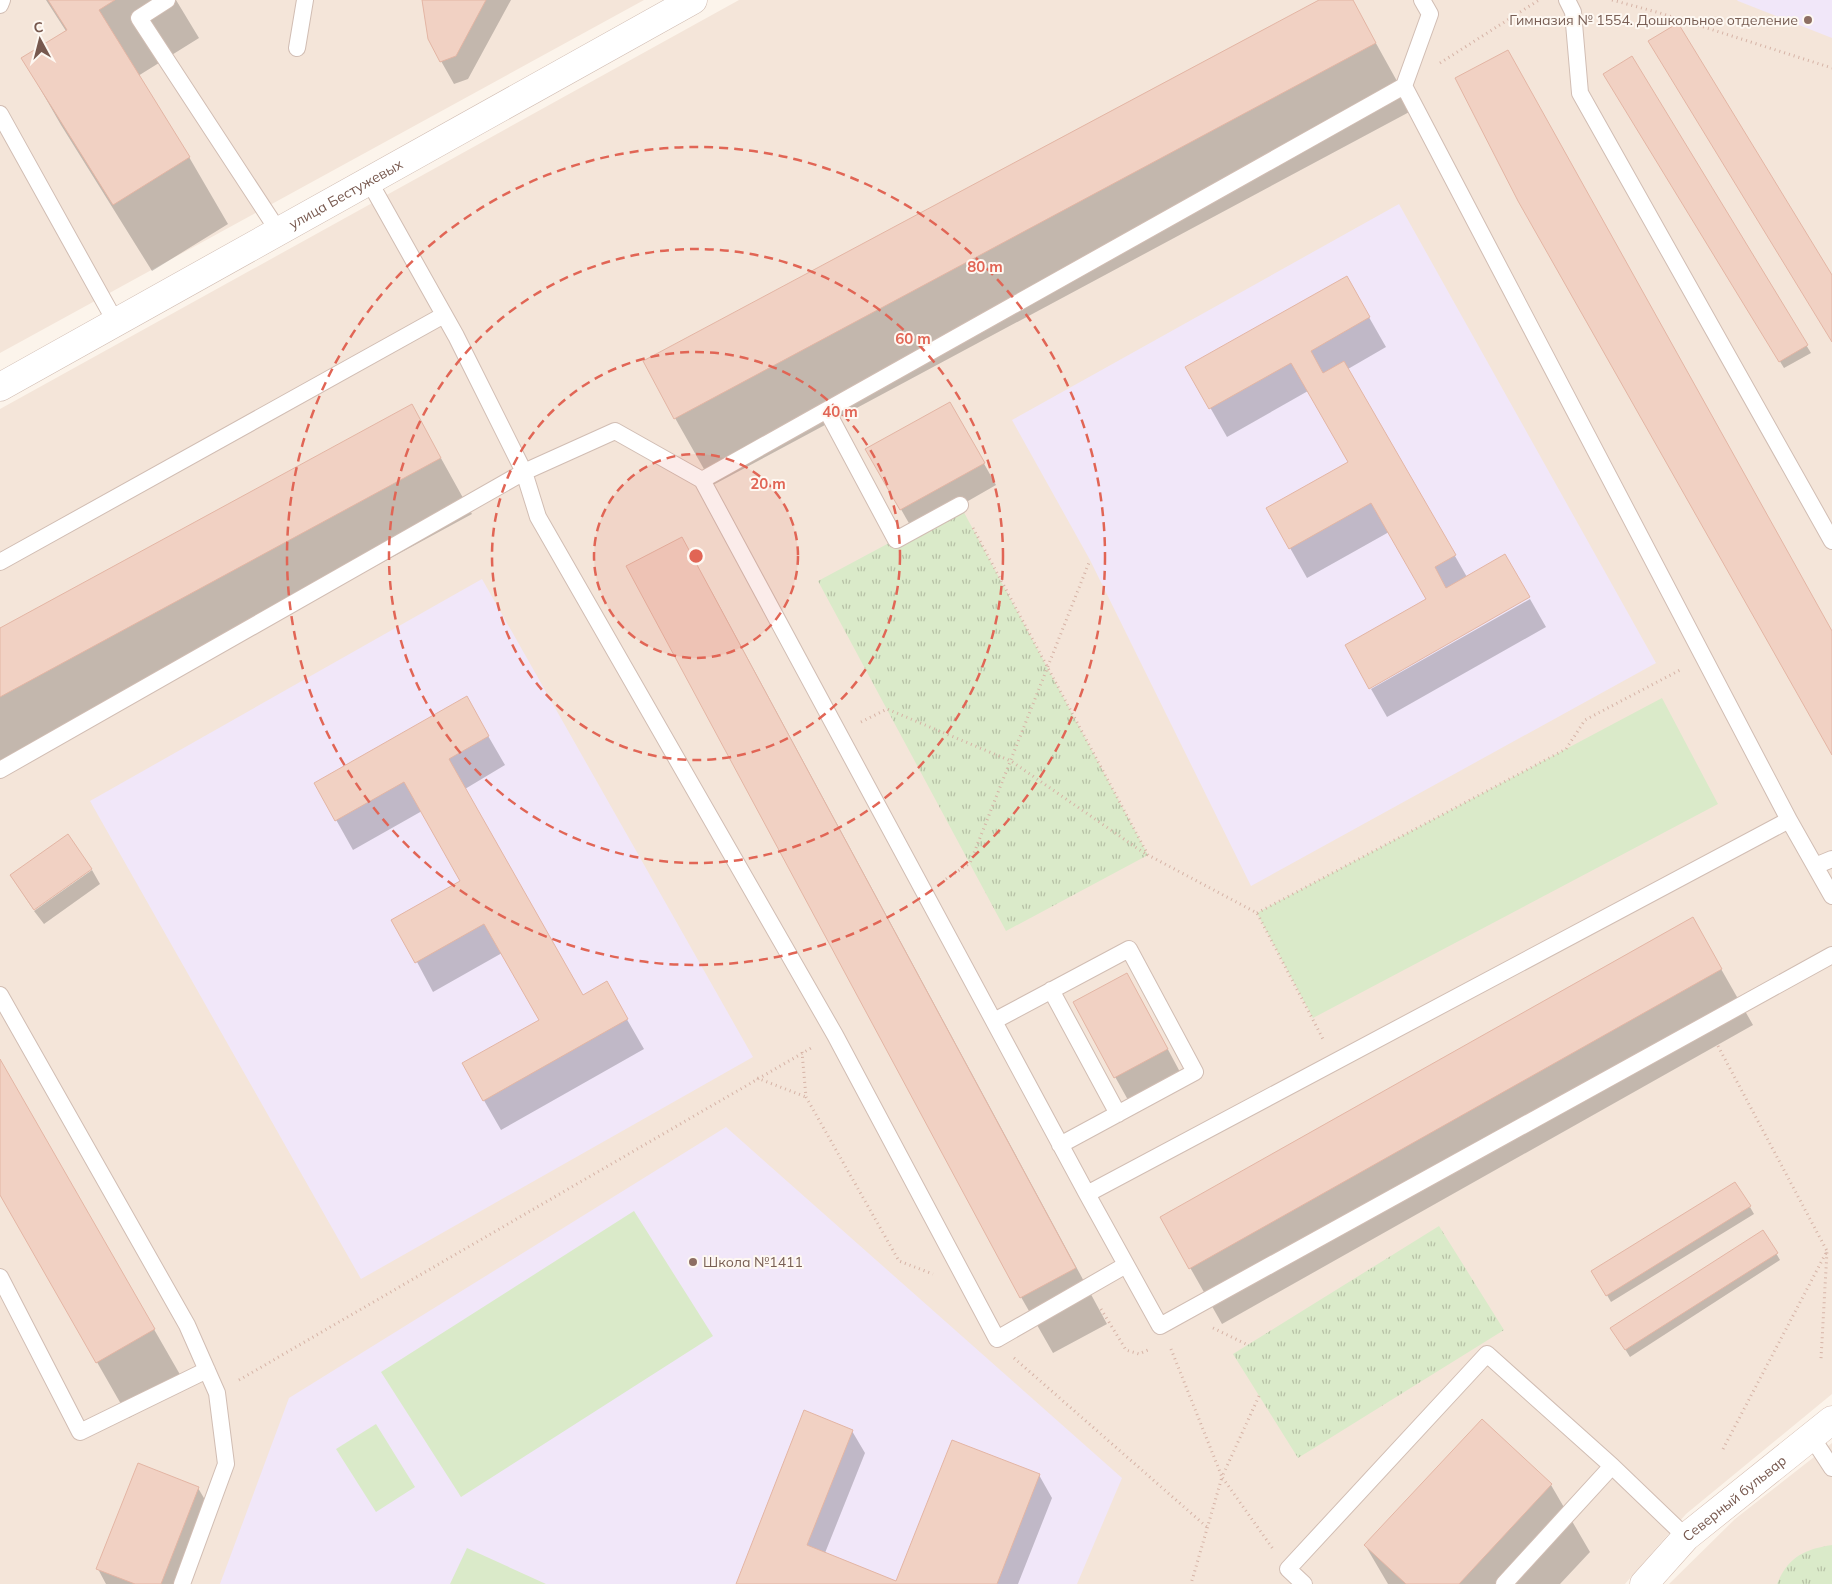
<svg xmlns="http://www.w3.org/2000/svg" width="1832" height="1584" viewBox="0 0 1832 1584" font-family="Mulish,sans-serif">
	<style>
		.residential { fill: #f4e5d9 }
		.education { fill: #f1e7f9 }
		.park { fill: url(#park-tufts) }
		.garden { fill: #daeac9 }
		.shadow { fill: #0003 }
		.building { fill: #f1d1c3; stroke: #e3b5a4 }
		.lines { fill: none; stroke-linecap: round; stroke-linejoin: round }
		.service-casing { stroke: #d1bdb3; stroke-width: 18 }
		.minor-casing { stroke: #d1bdb3; stroke-width: 29 }
		.secondary-casing { stroke: #d4bcb0; stroke-width: 29 }
		.path { stroke: #d6b3a6; stroke-width: 3; stroke-dasharray: 1 4; stroke-linecap: butt }
		.service { stroke: #fff; stroke-width: 16 }
		.minor { stroke: #fff; stroke-width: 28 }
		.secondary { stroke: #fff; stroke-width: 28 }
		.ring { fill: none; stroke: #e16555; stroke-width: 2.5; stroke-dasharray: 9 6 }
		.education-dot { fill: #8d6e63; stroke: #fef8f2; stroke-width: 2 }
		.labels { text-anchor: middle; stroke-width: 4; stroke-linejoin: round; paint-order: stroke }
		.education-label { font-size: 14px; fill: #785e54; stroke: #fef8f2; text-anchor: end }
		.street-label { font-size: 14px; fill: #77584e; stroke: #fef8f2 }
		.centre { fill: #e16555; stroke: #fef8f2; stroke-width: 2.5 }
		.ring-label { font-size: 15px; text-anchor: middle; font-weight: bold; fill: #e16555; stroke: #fef8f2; stroke-width: 4; stroke-linejoin: round; paint-order: stroke }
	</style>
	<defs>
		<pattern id="park-tufts" width="24" height="20" patternUnits="userSpaceOnUse" patternTransform="scale(1.25)"><rect width="24" height="20" fill="#daeac9"/><path d="M3 7l-1-3M5 7V3M7 7l1-3M15 17l-1-3M17 17v-4M19 17l1-3" fill="none" stroke="#b6c0a5"/></pattern>
	</defs>
	<rect width="100%" height="100%" fill="#fcf4eb"/>
	<path class="residential" d="M0 0H644L0 353Z
		M739 0H1832V1394L1686 1514 1625 1584H0V409Z
		M1832 1443V1584H1669L1735 1519Z"/>
	<path class="education" d="M1737 0H1832V38L1738 1Z
		M1399 204 1656 663 1251 886 1090 560 1012 420Z
		M482 579 753 1057 361 1279 90 801Z
		M726 1127 1122 1478 1077 1584H220L289 1398Z"/>
	<path class="park" d="M960 505 1148 855 1006 931 818 581Z
		M1439 1226 1504 1330 1298 1458 1233 1354Z
		M1832 1545V1584H1777C1788 1557 1805 1549 1832 1545Z"/>
	<path class="garden" d="M1662 698 1718 804 1313 1018 1257 913Z
		M634 1211 713 1336 461 1497 381 1372Z
		M376 1424 415 1487 376 1512 336 1449Z
		M467 1548 546 1584H450Z"/>
	<path class="shadow" d="M46 0H176L199 38 138 76 189 157 228 224 152 271 61 125 23 59 66 31Z
		M423 0H511L468 79 454 84 441 61Z
		M1322 0H1352L1413 110 713 485 675 418Z
		M1631 58 1811 353 1784 368 1605 74Z
		M1346 277 1386 347 1348 369 1467 577 1428 600 1389 532 1307 578 1268 509 1349 463 1308 391 1227 437 1187 367Z
		M950 403 996 485 914 532 867 450Z
		M412 406 472 514 0 770V629Z
		M681 538 713 594 1107 1324 1053 1353 1021 1297Z
		M1530 599 1546 627 1387 717 1371 689Z
		M466 698 505 765 465 789 583 996 606 983 644 1049 501 1130 463 1064 540 1020 502 953 433 992 417 962 393 921 462 882 422 811 353 850 316 784Z
		M90 868 33 909 11 876Z
		M92 870 100 884 44 924 34 911Z
		M1692 918 1753 1025 1222 1324 1162 1218Z
		M1140 997 1180 1072 1128 1100 1074 1003Z
		M0 1061 186 1385 129 1418 0 1193Z
		M1750 1207 1754 1214 1611 1302 1593 1271Z
		M1776 1253 1780 1260 1630 1357 1612 1328Z
		M1482 1421 1551 1485 1590 1552 1560 1584H1388L1365 1545Z
		M852 1431 865 1453 825 1553 897 1582 1039 1475 1052 1498 1018 1584H737Z
		M198 1488 211 1510 182 1584H106L98 1569Z"/>
	<path class="building" d="M48 0H115L99 10 190 157 113 205 21 58 67 30Z
		M422 0H486L456 56 440 62 428 39Z
		M1319 0H1353L1376 43 674 419 643 361Z
		M1678 23 1832 275V342L1648 41Z
		M1508 50 1832 631V755L1518 201 1455 78Z
		M1632 56 1808 345 1779 362 1603 74Z
		M1347 276 1370 317 1311 351 1323 373 1344 361 1456 555 1435 567 1446 588 1505 554 1530 597 1369 689 1345 645 1426 599 1371 503 1289 549 1266 508 1348 462 1291 363 1209 409 1185 367Z
		M950 402 985 463 900 510 865 449Z
		M412 404 441 458 0 697V628Z
		M682 537 1076 1268 1020 1298 626 566Z
		M467 696 489 736 449 759 583 995 607 981 628 1019 483 1101 462 1063 539 1020 484 924 415 963 391 920 460 881 404 782 335 821 314 783Z
		M68 834 92 869 34 910 10 875Z
		M1693 917 1722 969 1189 1269 1160 1217Z
		M1127 973 1168 1049 1114 1078 1073 1002Z
		M0 1059 155 1329 96 1363 0 1195Z
		M1735 1182 1751 1206 1606 1296 1591 1271Z
		M1763 1230 1778 1253 1625 1350 1610 1328Z
		M804 1410 853 1430 807 1545 896 1581 952 1440 1040 1474 997 1584H736Z
		M1482 1419 1552 1484 1459 1584H1406L1364 1545Z
		M138 1463 199 1487 161 1584H135L96 1569Z"/>
	<g class="lines">
		<g class="service-casing">
			<path id="service" d="M167 0 139 18 279 232
				M1422 0 1430 14 1404 86 1789 820
				M1567 0 1573 12 1580 93 1832 541
				M0 5 2 0
				M297 48 305 0
				M0 114 115 321
				M369 181 456 336 524 472 538 517 835 1035 997 1339 1126 1265
				M827 411 896 540 960 505
				M702 480 1404 86
				M0 562 444 315
				M0 770 524 472 615 431 702 480 1087 1194 1160 1326 1832 955
				M1815 866 1832 896
				M1051 990 1118 1114
				M0 995 187 1325 217 1393 226 1464 182 1584
				M994 1021 1129 949 1195 1072 1060 1145
				M1087 1194 1789 820 1815 866 1832 859
				M0 1277 80 1432 207 1370
				M1811 1436 1832 1468
				M1304 1584 1288 1569 1487 1354 1612 1466 1686 1537
				M1504 1584 1612 1466"/>
		</g>
		<g class="minor-casing">
			<g id="minor">
				<path id="s1" d="M0 387 693 0"/>
			</g>
		</g>
		<g class="secondary-casing">
			<g id="secondary">
				<path id="s2" d="M1644 1584 1686 1537 1832 1420"/>
			</g>
		</g>
		<path class="path" d="M1612 0 1660 13 1832 68
			M1440 63 1539 0
			M973 528 1148 855 1257 913 1323 1039
			M861 722 887 709 1011 761 1147 855
			M946 879 970 863 1090 560
			M1257 913 1566 749 1585 720 1682 669
			M1718 1046 1827 1251
			M802 1052 806 1097 899 1261 933 1274
			M757 1078 806 1097
			M1101 1309 1126 1350 1139 1354 1150 1349
			M1213 1328 1248 1345
			M1171 1349 1222 1477 1191 1584
			M1014 1358 1208 1528
			M239 1380 813 1047
			M1259 1396 1222 1477 1273 1549
			M1723 1449 1827 1251 1821 1359"/>
		<use href="#service" class="service"/>
		<use href="#minor" class="minor"/>
		<use href="#secondary" class="secondary"/>
	</g>
	<circle cx="696" cy="556" r="102" fill="#e16555" fill-opacity=".12"/>
	<g class="ring">
		<circle cx="696" cy="556" r="102"/>
		<circle cx="696" cy="556" r="204"/>
		<circle cx="696" cy="556" r="307"/>
		<circle cx="696" cy="556" r="409"/>
	</g>
	<g class="education-dot">
		<circle cx="1808" cy="20" r="5"/>
		<circle cx="693" cy="1262" r="5"/>
	</g>
	<g class="labels">
		<g class="education-label">
			<text x="1798" y="25">Гимназия № 1554. Дошкольное отделение</text>
			<text x="703" y="1267" text-anchor="start">Школа №1411</text>
		</g>
		<g class="street-label">
			<text dy="5" stroke="none"><textPath href="#s1" startOffset="396">улица Бестужевых</textPath></text>
			<text dy="5" stroke="none"><textPath href="#s2" startOffset="125">Северный бульвар</textPath></text>
		</g>
	</g>
	<circle cx="696" cy="556" r="8" class="centre"/>
	<g class="ring-label">
		<text x="985" y="272">80 m</text>
		<text x="913" y="344">60 m</text>
		<text x="840" y="417">40 m</text>
		<text x="768" y="489">20 m</text>
	</g>
	<g transform="translate(40 40) rotate(353)" stroke="#fef8f2" stroke-width="4" paint-order="stroke">
	<path d="M0-4L9 19L0 12L-9 19Z" fill="#77584e"/>
	<text y="-8" font-size="14" font-weight="bold" text-anchor="middle" fill="#77584e">С</text>
	</g>
</svg>
